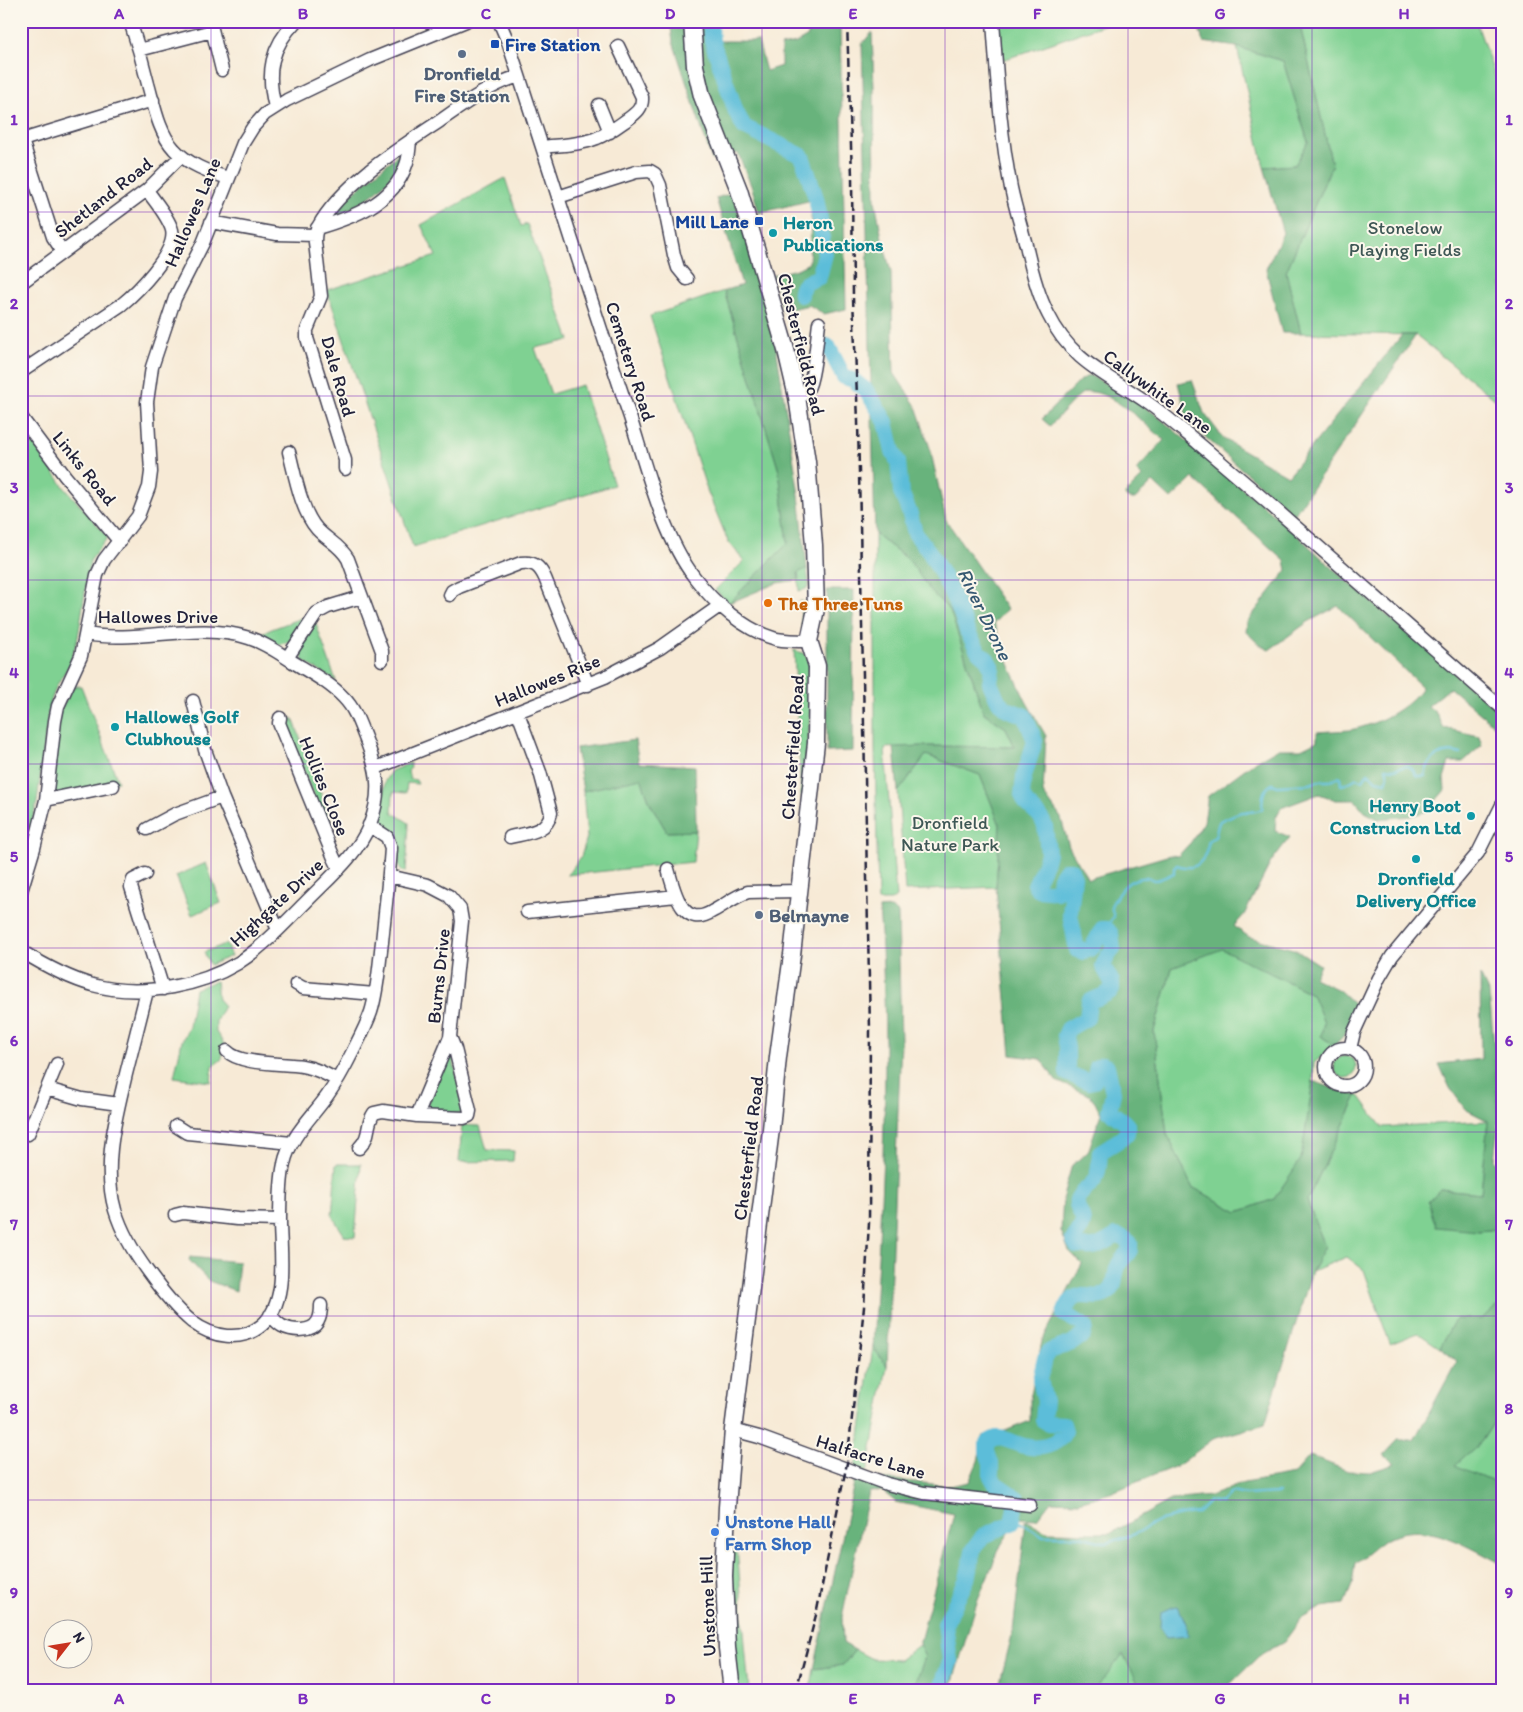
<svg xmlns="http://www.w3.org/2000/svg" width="1523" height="1712" viewBox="0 0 1523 1712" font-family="Itim,sans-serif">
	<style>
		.green { fill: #7fd192; stroke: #507a66 }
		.forest { fill: #67b37c; stroke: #446a5c }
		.water { fill: #5bbdd9; stroke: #3e708a }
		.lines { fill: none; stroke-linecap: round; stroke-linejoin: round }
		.stream { stroke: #5bbdd9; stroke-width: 2.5 }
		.river { stroke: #5bbdd9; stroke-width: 16 }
		.minor-casing { stroke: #424052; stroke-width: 15 }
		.major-casing { stroke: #424052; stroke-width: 19 }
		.minor { stroke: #fff; stroke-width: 12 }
		.major { stroke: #fff; stroke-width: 16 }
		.rail { stroke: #22223b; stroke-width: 2.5; stroke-dasharray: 8 4; stroke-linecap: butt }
		.grid { fill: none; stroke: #7b2cbf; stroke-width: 1; stroke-opacity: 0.55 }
		.transit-dot { fill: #1a4fb4; stroke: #fbf7ec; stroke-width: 2 }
		.service-dot { fill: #5c6f8a; stroke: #fbf7ec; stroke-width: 2 }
		.culture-dot { fill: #0f9aa8; stroke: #fbf7ec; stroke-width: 2 }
		.food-dot { fill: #e8710a; stroke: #fbf7ec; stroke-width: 2 }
		.shop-dot { fill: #3f7fe0; stroke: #fbf7ec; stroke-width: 2 }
		.labels { text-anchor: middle; stroke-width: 4; stroke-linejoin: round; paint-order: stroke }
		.transit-label { font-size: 19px; font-weight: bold; fill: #164399; stroke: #fbf7ec; text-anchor: start }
		.service-label { font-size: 19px; font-weight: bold; fill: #4e5e75; stroke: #fbf7ec }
		.street-label { font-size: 19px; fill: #22223b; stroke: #fbf7ec }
		.culture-label { font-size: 19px; font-weight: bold; fill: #0d838f; stroke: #fbf7ec; text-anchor: start }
		.park-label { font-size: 19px; fill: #3e5755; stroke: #fbf7ec }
		.food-label { font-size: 19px; font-weight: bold; fill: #c56008; stroke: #fbf7ec; text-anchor: start }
		.shop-label { font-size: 19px; font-weight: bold; fill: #366cbe; stroke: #fbf7ec; text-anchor: start }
		.water-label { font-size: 20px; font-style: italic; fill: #365872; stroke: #fbf7ec }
		.neatline { fill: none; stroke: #7b2cbf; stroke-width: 2 }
		.grid-label { font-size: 16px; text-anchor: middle; font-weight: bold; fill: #7b2cbf }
	</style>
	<rect width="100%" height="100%" fill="#fbf7ec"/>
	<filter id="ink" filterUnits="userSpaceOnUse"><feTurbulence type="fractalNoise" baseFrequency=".02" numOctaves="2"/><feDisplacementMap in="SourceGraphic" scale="10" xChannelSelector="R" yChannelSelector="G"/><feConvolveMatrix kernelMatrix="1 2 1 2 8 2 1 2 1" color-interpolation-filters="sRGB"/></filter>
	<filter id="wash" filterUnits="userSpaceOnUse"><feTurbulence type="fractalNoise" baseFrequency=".0096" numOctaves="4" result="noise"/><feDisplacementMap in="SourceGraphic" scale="20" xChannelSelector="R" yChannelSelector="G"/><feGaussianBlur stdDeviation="1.12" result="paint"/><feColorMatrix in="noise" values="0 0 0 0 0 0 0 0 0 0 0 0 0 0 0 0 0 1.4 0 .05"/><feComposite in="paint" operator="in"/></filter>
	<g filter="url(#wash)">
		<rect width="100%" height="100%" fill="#f7ead6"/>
		<path class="green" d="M999 21H1115L1003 60Z
			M1299 21H1476L1502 96V405L1416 335 1301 333 1286 272 1332 165Z
			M1237 47 1283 61 1308 142 1295 165 1264 167Z
			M505 178 521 226 527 224 570 340 535 348 551 394 582 385 614 485 413 547 327 290 436 256 421 225Z
			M724 291 779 471 788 543 729 603 715 590 744 561 728 541 707 490 650 316Z
			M21 425 64 487 108 537 90 561 78 637 70 664 57 685 49 706 37 802 21 865Z
			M875 534 909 560 931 592 950 610 984 713 1006 728 1015 747 924 746 885 748 896 897 891 901H878L875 748Z
			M807 568 809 585 806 589 799 591 798 573Z
			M800 601 805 602 810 608 806 625 802 630Z
			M309 615 316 624 336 681 303 661 301 648 292 641 277 645 256 635Z
			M794 650 803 653 808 658 812 688 804 797 801 796Z
			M76 686H81L118 781 51 796 60 711 72 688Z
			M293 718 332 824 326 827 284 722Z
			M926 755 980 775 1000 825 996 887 905 891 898 792Z
			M410 763 411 768 408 771 410 779 416 780 418 784 407 783 406 793 393 792 392 812 409 823 406 872 402 871 399 866 396 842 380 817 385 781 391 771Z
			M641 777 650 803 667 832 696 831 693 862 567 875 581 857 587 837 583 791Z
			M206 863 221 903 192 915 176 876Z
			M226 944 231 956 210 965 204 952Z
			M1222 948 1312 994 1324 1022 1321 1036 1334 1046 1314 1063 1313 1081 1302 1159 1274 1199 1238 1212 1192 1187 1167 1134 1154 1031 1172 968Z
			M216 981 218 999 224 1006 216 1021V1032L224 1044 222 1059 213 1066 211 1082 174 1077 182 1041 189 1026 195 989Z
			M451 1051 465 1110 462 1114 429 1111 426 1107 447 1053Z
			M1334 1067a11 11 0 1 1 22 0a11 11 0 1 1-22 0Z
			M1358 1094 1382 1127 1488 1121 1481 1193 1440 1189 1478 1231 1502 1229V1303L1482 1319H1455L1440 1348 1418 1333 1390 1344 1364 1270 1347 1257 1312 1271 1325 1246 1307 1201Z
			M462 1125 480 1126 487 1150 514 1151 513 1161 459 1162Z
			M336 1164H361L355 1237 345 1236 332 1216Z
			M873 1347 887 1366 868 1470 866 1472 855 1470Z
			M1502 1410V1486L1454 1465 1481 1442Z
			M730 1545 737 1548 749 1691H737Z
			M919 1645 925 1657 913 1691H810L814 1669 843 1665 855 1650 872 1659 899 1660Z
			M1123 1653 1142 1691H1094L1097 1686Z"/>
		<path class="forest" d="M670 21H686L687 23 715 21 717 41H758L766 71 781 66V46L796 43 808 36 809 28 803 24V21H836L840 24 846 309 824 314 809 305 783 311 773 275 797 269 809 263 812 200 759 213 752 188 738 153 712 160 673 42Z
			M1197 21H1299L1332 165 1286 272 1301 333H1282L1266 269 1283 233 1264 167 1295 165 1308 142 1283 61 1237 47 1203 42Z
			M872 32 874 88 875 200 882 238 891 272 894 373 916 406 930 448 946 520 1007 609 994 623 1009 664 1026 701 1046 736 1043 793 1061 818 1069 847 1088 879 1170 855 1178 856 1191 842 1204 822 1208 796 1253 763 1277 749H1301L1317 741V732C1328 731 1339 731 1349 730 1374 726 1408 709 1422 687L1338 606 1308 622 1269 650C1260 646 1253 639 1246 631L1247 622 1287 570 1285 561 1193 478 1171 499 1153 482 1135 499H1129L1124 495 1142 477 1136 471 1164 440C1148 427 1105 384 1083 393 1076 396 1057 419 1050 426L1042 419 1078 382 1089 375 1124 393 1155 414 1285 524 1338 573 1502 714V732L1450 688 1428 706 1436 713 1444 728 1479 736 1482 745 1463 762H1449L1444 778 1445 790 1427 811 1412 816 1378 819 1365 812 1355 800H1336L1319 794 1281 808 1276 817 1275 831 1290 837 1271 862 1244 915 1234 926 1249 937 1297 950 1320 965 1314 978 1339 990 1356 1006 1347 1032 1334 1046 1321 1036 1324 1022 1312 994 1222 949 1172 968 1154 1031 1167 1134 1192 1187 1238 1212 1274 1199 1301 1159 1313 1081 1346 1093 1358 1094 1307 1201 1325 1246 1312 1271 1265 1424 1213 1439 1179 1465 1110 1493 1079 1502 1051 1501 1037 1519 1019 1518 1001 1545 978 1599 950 1691H913L925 1657 919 1645 954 1514 896 1502 882 1491 869 1492 842 1617 843 1643 855 1650 843 1665 814 1669 855 1478 897 1480 949 1486 969 1482 978 1461 983 1436 1005 1431 1030 1421V1399L1042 1341 1082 1264 1069 1251 1061 1231 1063 1196 1072 1165 1088 1152 1101 1113 1091 1096 1056 1081 1041 1059 1011 1055 996 887 1000 825 980 775 926 755 898 792 894 747 924 746 1015 747 1006 728 984 713 950 610 931 592 909 560 875 534 862 44Z
			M402 151 404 153C392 188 360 205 328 220L349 196Z
			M733 193 775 340 799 495 807 568 798 573 799 580 777 583 729 603 788 543 779 471 724 291 742 285 716 198Z
			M1402 335H1416L1294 515 1188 422 1178 383 1192 380 1204 413 1224 439 1288 476Z
			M827 590H854L853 751 827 752Z
			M635 740 639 763 695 766 696 831 667 832 650 803 641 778 583 791 576 748Z
			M891 908 898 913 901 1042 887 1366 873 1347C881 1201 892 1055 879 909Z
			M1480 975 1489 993 1495 1053 1499 1119 1494 1160 1502 1175V1229L1478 1231 1436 1227 1428 1202 1440 1189 1481 1193 1488 1121 1465 1109 1450 1088 1439 1064 1481 1059Z
			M190 1257 239 1262 236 1291 209 1281 189 1260Z
			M1502 1303V1410L1481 1442 1455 1465 1502 1486V1564C1467 1546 1421 1516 1383 1541 1373 1548 1365 1556 1355 1563L1352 1585 1344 1604 1322 1607 1301 1619 1284 1642 1259 1656 1223 1691H1142L1123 1654 1094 1691H1003L999 1686 1013 1631 1026 1520 1048 1532 1111 1533 1171 1500 1210 1496 1244 1483 1294 1474 1310 1456 1348 1471 1370 1472 1395 1464 1384 1455 1398 1440H1414L1457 1361 1440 1348 1455 1319H1481Z"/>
		<path class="water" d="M1178 1606 1187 1626 1188 1636 1166 1638 1160 1628 1161 1612 1172 1607Z"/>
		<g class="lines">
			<path class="stream" d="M1107 929 1109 923 1114 917 1111 906C1118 892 1129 876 1147 878 1150 878 1152 880 1155 880 1161 880 1169 875 1174 873V868L1177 865C1198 873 1206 859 1209 840L1215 837C1217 832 1217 825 1220 821 1221 820 1240 812 1242 812 1250 811 1255 813 1262 809 1263 797 1261 791 1272 784L1278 786 1310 784 1319 781H1329L1340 777 1341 785 1346 784 1357 778 1362 781 1368 773 1376 780 1386 782 1388 776 1386 768 1394 769 1407 766 1412 769 1417 776H1425C1427 756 1444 749 1461 754
				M1012 1521 1022 1523 1043 1536H1079L1107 1543 1135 1534 1161 1520 1186 1514 1198 1513 1210 1501 1221 1503 1232 1492 1245 1495 1279 1493"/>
			<path class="river" d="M710 21 712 41 736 112 744 127 802 156 816 198 821 225 822 240 825 254 819 277C809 281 800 284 801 295
				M828 346 844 377 853 380 866 390 886 422 893 452 898 462 901 492 910 514 915 533 930 553 943 576 961 613 967 631 979 652 987 659 992 668 990 683 994 692 999 702 1007 709 1025 716 1035 741 1024 776 1022 795 1026 803 1040 816 1045 826 1048 853 1046 861 1035 885 1039 890 1058 892 1060 877 1065 870H1071L1074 877 1070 914 1077 950 1083 952 1092 948 1102 929H1107L1111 934 1113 949 1107 957 1103 966 1112 982V990C1106 996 1097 997 1089 1002L1087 1018 1068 1029 1065 1036 1067 1048V1073L1089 1082 1094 1081 1097 1067 1103 1064 1107 1066 1113 1093 1109 1111 1127 1124V1133L1121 1139 1100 1152C1099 1161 1100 1171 1095 1179 1091 1187 1079 1192 1077 1200 1075 1209 1084 1215 1083 1223 1083 1229 1076 1233 1073 1240L1077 1246C1097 1250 1099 1245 1116 1236L1124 1238 1130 1243V1250C1127 1256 1120 1260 1118 1266 1114 1274 1117 1285 1109 1292 1092 1306 1075 1281 1064 1314 1071 1319 1079 1321 1085 1327L1083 1335 1072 1343 1050 1351 1045 1358 1040 1380 1045 1401 1043 1420 1048 1423 1063 1424 1065 1431C1058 1446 1040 1450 1024 1446 1015 1444 1007 1438 997 1438 994 1438 990 1441 987 1443V1452L991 1463V1476L995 1483 1017 1498 1012 1523 983 1536 973 1551 967 1579 945 1624 950 1661 940 1691"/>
		</g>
	</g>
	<g filter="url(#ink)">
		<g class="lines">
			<g class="minor-casing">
				<path id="minor" d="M130 21C137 42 143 63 148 84 154 105 159 133 174 149 187 164 209 172 228 178
					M210 21 222 70
					M499 21 508 42C549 167 588 293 630 417 646 467 663 537 695 578 714 603 744 630 776 639 787 641 798 641 809 641
					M993 21C997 77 1000 133 1011 188 1015 207 1021 226 1026 245 1031 268 1037 293 1048 314 1072 363 1107 374 1148 403 1165 415 1181 429 1198 443 1301 529 1400 620 1502 708
					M139 50 212 31
					M599 105 610 132
					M275 107C266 72 271 47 296 21
					M21 137 53 237 63 252
					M22 140 153 100
					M542 147C560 145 580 145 597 138 608 134 618 126 628 119 636 113 643 108 642 97L618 46
					M558 197 636 172 650 171 655 174 660 185 674 255 678 268 687 279
					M211 222 277 234 315 235
					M317 228C351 218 394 203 406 165 409 158 409 149 410 142
					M21 283 147 190 181 156
					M21 372 121 305C137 292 177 252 172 230 168 216 155 202 147 190
					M797 397C801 396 805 394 807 390 814 380 817 337 819 323
					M21 417 65 476 120 542
					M289 452C295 475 301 511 317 529 327 540 340 545 348 559L382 651V660
					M345 469V460L307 338V330L321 296 315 242C315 236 315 232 318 227 341 185 398 149 437 123 463 105 489 85 519 76
					M450 595 452 591 459 587 521 563C534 561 540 567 545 578L588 685
					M287 658 317 613 328 607 361 597
					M193 701 205 750 222 797 278 930
					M280 718 279 723 281 728 334 858 339 868
					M376 768 605 677 660 648 721 605
					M46 800 113 786
					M147 829 175 814 222 797
					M510 837C526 833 547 833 551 813L540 772 518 713
					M668 869C674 890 682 931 713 911 725 905 735 896 748 892L800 891
					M145 874 133 880 131 887 163 989
					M21 891 34 848 46 800 55 721 58 706 81 656 97 575 104 560 138 516 149 487 151 472 147 402 152 367 175 298 203 243 243 143 253 127 265 114 287 100 370 60 466 21
					M527 912 676 896
					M21 951C73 983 111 998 172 987 195 983 218 975 238 963 263 947 283 925 304 904 327 880 357 856 370 824 383 790 377 767 364 735 359 722 354 708 344 698 330 683 311 673 293 662 279 653 265 643 249 638 196 621 140 644 86 634
					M296 984 303 988 375 994
					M147 991C140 1019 133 1046 126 1074 116 1117 102 1165 115 1210 122 1233 134 1253 148 1272 161 1290 175 1308 192 1322 212 1337 241 1343 262 1325 289 1302 280 1252 280 1221 280 1202 280 1182 284 1164 289 1138 312 1117 327 1096 337 1082 345 1067 353 1051 359 1039 366 1026 371 1012 378 990 379 965 382 942 385 911 389 879 391 848L387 837 369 825
					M1326 1067a19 19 0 1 1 38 0a19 19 0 1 1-38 0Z
					M1350 1049 1354 1032 1379 978 1392 956 1478 853 1502 805
					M227 1051C240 1065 282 1063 302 1066 315 1068 326 1074 337 1080
					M47 1089 82 1099 119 1104
					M417 1116 464 1118 469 1116 470 1111 455 1049 450 1037
					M176 1126 187 1133 292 1143
					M28 1134 57 1064
					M359 1148C372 1135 365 1126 374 1113L383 1111 417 1116 450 1037 462 921 460 909 449 896 428 885 389 876
					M175 1215 183 1213 237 1219 280 1220
					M270 1315C274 1319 278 1324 282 1326 292 1331 312 1333 318 1321 321 1316 321 1311 321 1305
					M733 1430 759 1437 887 1484 924 1493 1030 1505"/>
			</g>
			<g class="major-casing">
				<path id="major" d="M692 21 695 66 702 96 739 190 786 350 797 397 807 462 814 545 816 609 809 641 817 666 816 743 792 955 778 1057 771 1129 733 1430 727 1507 724 1577 727 1648 732 1691"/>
			</g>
			<use href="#minor" class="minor"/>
			<use href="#major" class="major"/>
			<path class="rail" d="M796 1691 816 1615 847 1463 864 1307 869 1223 870 1031 858 421 853 298 852 177 847 21"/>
		</g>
	</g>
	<path class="grid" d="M211 21V1691M394 21V1691M578 21V1691M762 21V1691M945 21V1691M1128 21V1691M1312 21V1691M21 212H1502M21 396H1502M21 580H1502M21 764H1502M21 948H1502M21 1132H1502M21 1316H1502M21 1500H1502"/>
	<g class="transit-dot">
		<rect x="490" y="39" width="10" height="10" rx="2.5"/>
		<rect x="754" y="216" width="10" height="10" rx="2.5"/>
	</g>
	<g class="service-dot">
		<circle cx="462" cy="54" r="5"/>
		<circle cx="759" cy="915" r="5"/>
	</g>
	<g class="culture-dot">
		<circle cx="773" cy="233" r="5"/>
		<circle cx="115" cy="727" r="5"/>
		<circle cx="1471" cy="816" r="5"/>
		<circle cx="1416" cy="859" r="5"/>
	</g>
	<circle class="food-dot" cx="768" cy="603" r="5"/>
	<circle class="shop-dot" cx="715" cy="1532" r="5"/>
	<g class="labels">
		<g class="transit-label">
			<text x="505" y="51">Fire Station</text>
			<text x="749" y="228" text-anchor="end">Mill Lane</text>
		</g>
		<g class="service-label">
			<text x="462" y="80">Dronfield<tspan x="462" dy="22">Fire Station</tspan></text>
			<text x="769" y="922" text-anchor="start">Belmayne</text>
		</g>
		<g class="street-label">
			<text transform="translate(103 197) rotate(-38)" y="7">Shetland Road</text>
			<text transform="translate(192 212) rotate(-67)" y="7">Hallowes Lane</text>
			<text transform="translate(802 344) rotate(76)" y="7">Chesterfield Road</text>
			<text transform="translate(631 361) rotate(72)" y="7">Cemetery Road</text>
			<text transform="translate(339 376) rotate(74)" y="7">Dale Road</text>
			<text transform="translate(1158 391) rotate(36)" y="7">Callywhite Lane</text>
			<text transform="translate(85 468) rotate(51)" y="7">Links Road</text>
			<text x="158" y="623">Hallowes Drive</text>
			<text transform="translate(547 680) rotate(-22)" y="7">Hallowes Rise</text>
			<text transform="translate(792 747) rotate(-86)" y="7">Chesterfield Road</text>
			<text transform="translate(325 786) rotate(68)" y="7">Hollies Close</text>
			<text transform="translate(276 902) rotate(-43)" y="7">Highgate Drive</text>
			<text transform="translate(438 976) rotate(-84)" y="7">Burns Drive</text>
			<text transform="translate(748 1148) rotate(-83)" y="7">Chesterfield Road</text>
			<text transform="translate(871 1456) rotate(17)" y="7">Halfacre Lane</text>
			<text transform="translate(707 1606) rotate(-92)" y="7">Unstone Hill</text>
		</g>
		<g class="culture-label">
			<text x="783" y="229">Heron<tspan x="783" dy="22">Publications</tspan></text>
			<text x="125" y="723">Hallowes Golf<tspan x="125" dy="22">Clubhouse</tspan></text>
			<text x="1461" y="812" text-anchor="end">Henry Boot<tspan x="1461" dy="22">Construcion Ltd</tspan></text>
			<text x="1416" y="885" text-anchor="middle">Dronfield<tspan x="1416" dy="22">Delivery Office</tspan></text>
		</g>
		<g class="park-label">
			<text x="1405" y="234">Stonelow<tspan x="1405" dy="22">Playing Fields</tspan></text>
			<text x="950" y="829">Dronfield<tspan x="950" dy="22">Nature Park</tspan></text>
		</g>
		<g class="food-label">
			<text x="778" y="610">The Three Tuns</text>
		</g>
		<g class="shop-label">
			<text x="725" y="1528">Unstone Hall<tspan x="725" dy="22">Farm Shop</tspan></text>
		</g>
		<g class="water-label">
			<text transform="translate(985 614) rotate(64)" y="7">River Drone</text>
		</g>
	</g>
	<rect width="1523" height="1712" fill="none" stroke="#fbf7ec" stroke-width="55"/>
	<g transform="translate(68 1644) rotate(59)"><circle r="24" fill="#fbf7ec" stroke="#a4a2a5"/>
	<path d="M0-4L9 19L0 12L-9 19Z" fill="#c8321e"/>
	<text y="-8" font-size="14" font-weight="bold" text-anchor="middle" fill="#22223b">N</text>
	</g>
	<rect x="28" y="28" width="1468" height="1656" class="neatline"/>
	<g class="grid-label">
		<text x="119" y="19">A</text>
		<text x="303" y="19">B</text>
		<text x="486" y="19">C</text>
		<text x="670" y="19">D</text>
		<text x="853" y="19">E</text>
		<text x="1037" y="19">F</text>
		<text x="1220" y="19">G</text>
		<text x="1404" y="19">H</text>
		<text x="14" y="125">1</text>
		<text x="1509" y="125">1</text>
		<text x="14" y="309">2</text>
		<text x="1509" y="309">2</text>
		<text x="14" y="493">3</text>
		<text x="1509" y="493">3</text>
		<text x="14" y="678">4</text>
		<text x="1509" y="678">4</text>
		<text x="14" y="862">5</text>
		<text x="1509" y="862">5</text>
		<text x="14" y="1046">6</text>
		<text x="1509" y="1046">6</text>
		<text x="14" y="1230">7</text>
		<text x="1509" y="1230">7</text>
		<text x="14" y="1414">8</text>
		<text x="1509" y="1414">8</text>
		<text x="14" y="1598">9</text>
		<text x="1509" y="1598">9</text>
		<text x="119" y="1704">A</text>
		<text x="303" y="1704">B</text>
		<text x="486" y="1704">C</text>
		<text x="670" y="1704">D</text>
		<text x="853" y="1704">E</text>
		<text x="1037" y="1704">F</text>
		<text x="1220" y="1704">G</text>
		<text x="1404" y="1704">H</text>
	</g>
</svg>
